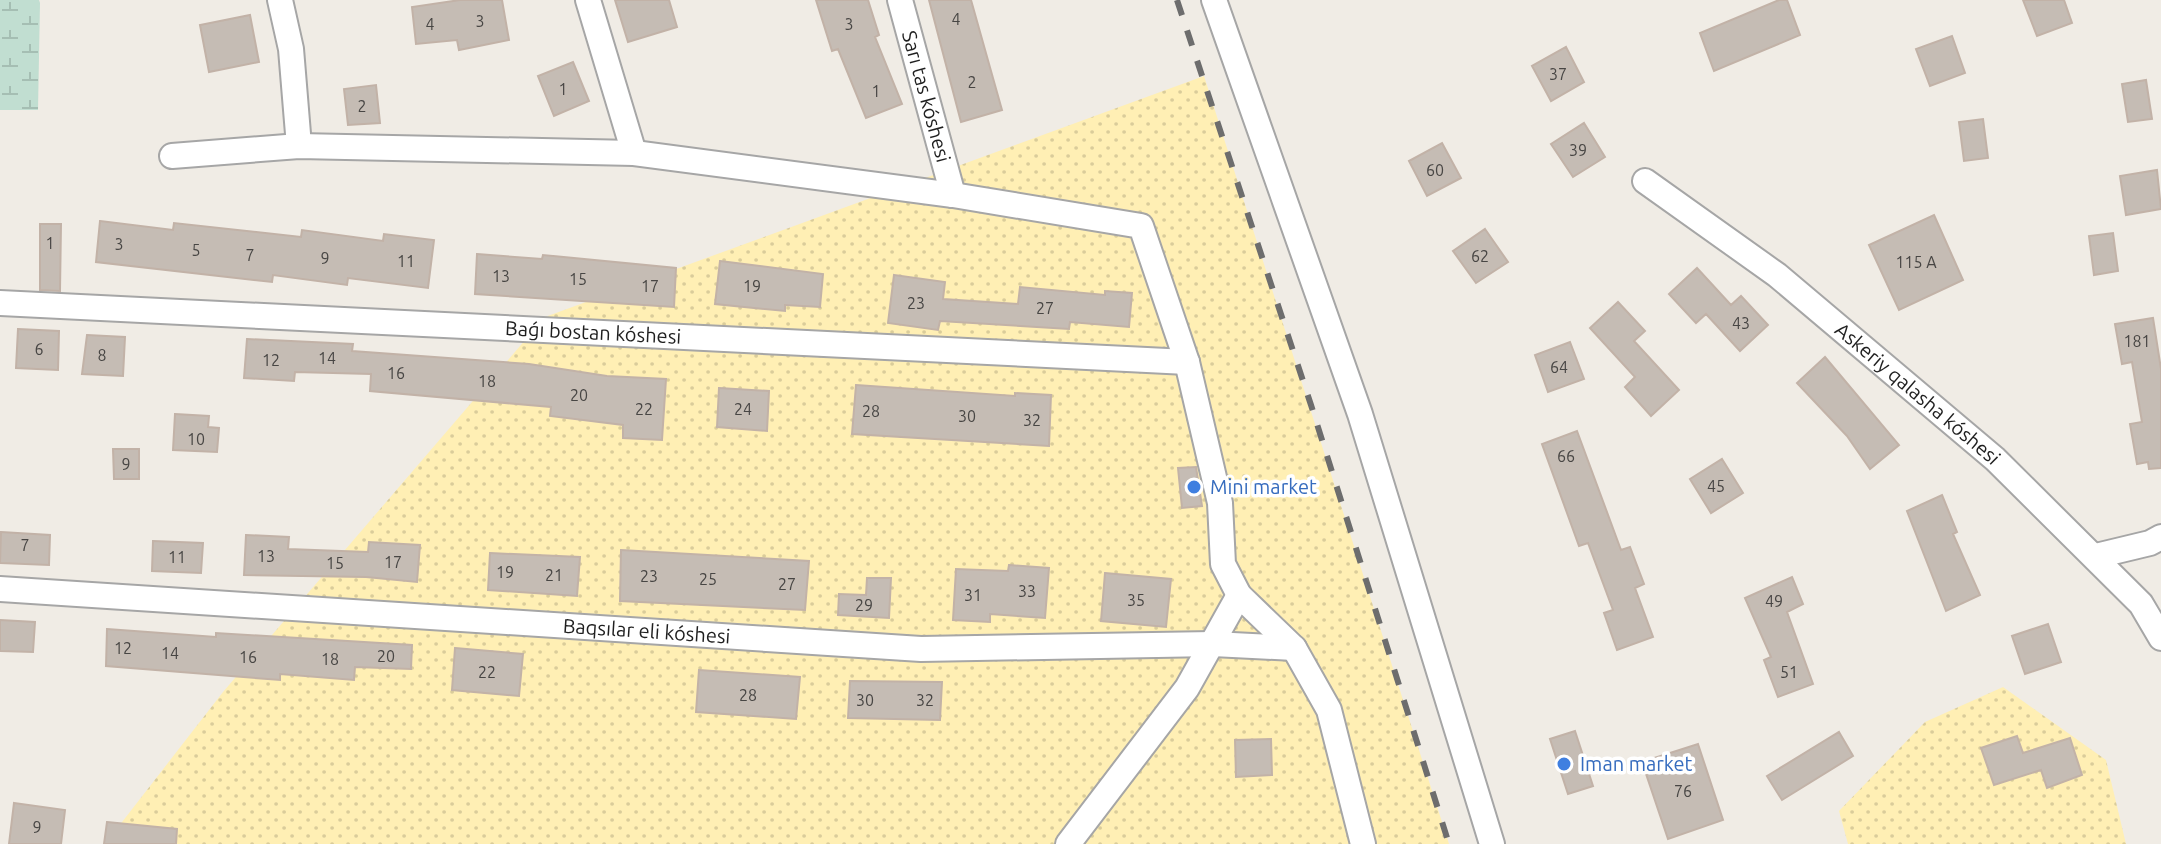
<svg xmlns="http://www.w3.org/2000/svg" width="2161" height="844" viewBox="0 0 2161 844" font-family="Ubuntu,sans-serif">
	<style>
		.wetland { fill: url(#wetland-marsh) }
		.sand { fill: url(#sand-dots) }
		.building { fill: #c5bcb4; stroke: #c2b2a7; stroke-width: 2 }
		.lines { fill: none; stroke-linecap: round; stroke-linejoin: round }
		.street-casing { stroke: #a6a6a6; stroke-width: 28 }
		.street { stroke: #fff; stroke-width: 24 }
		.rail { stroke: #6d6d6d; stroke-width: 6; stroke-dasharray: 16 16; stroke-linecap: butt }
		.shop-dot { fill: #3f7fe0; stroke: #fff; stroke-width: 3 }
		.labels { text-anchor: middle; stroke-width: 7; stroke-linejoin: round; paint-order: stroke }
		.number-label { font-size: 16px; fill: #484644 }
		.street-label { font-size: 20px; fill: #1f1f1f; stroke: #fff }
		.shop-label { font-size: 20px; fill: #366cbe; stroke: #fff; text-anchor: start }
	</style>
	<defs>
		<pattern id="wetland-marsh" width="20" height="14" patternUnits="userSpaceOnUse" patternTransform="scale(2)"><rect width="20" height="14" fill="#c1ded1"/><path d="M1 5h8M5 5V1M11 12h8M15 12V8" fill="none" stroke="#a5beb3"/></pattern>
		<pattern id="sand-dots" width="8" height="8" patternUnits="userSpaceOnUse" patternTransform="scale(2)"><rect width="8" height="8" fill="#ffefb4"/><path d="M2 2h.1M6 6h.1" fill="none" stroke="#dacc9a" stroke-width="1.8" stroke-linecap="round"/></pattern>
	</defs>
	<rect width="100%" height="100%" fill="#f0ece5"/>
	<path class="wetland" d="M0 0H39L40 3 38 110H0Z"/>
	<path class="sand" d="M1204 76 1449 844H105L223 692 545 317Z
		M2003 687 2106 760 2126 844H1848L1839 811 1925 722Z"/>
	<path class="building" d="M460 0H502L509 40 459 50 457 40 416 44 412 7Z
		M615 0H669L677 27 628 42Z
		M816 0H868L879 35 875 37 902 104 866 118 838 49 832 51Z
		M929 0H971L1002 110 961 122Z
		M1779 0H1787L1800 35 1714 71 1700 33Z
		M2023 0H2064L2072 23 2037 36Z
		M250 15 259 62 209 72 200 25Z
		M1952 36 1965 73 1930 86 1916 49Z
		M1566 47 1584 82 1551 101 1532 66Z
		M573 62 589 101 554 116 538 76Z
		M2146 80 2152 119 2128 122 2122 84Z
		M376 85 380 123 348 125 344 89Z
		M1983 119 1988 158 1964 161 1959 122Z
		M1584 123 1605 157 1573 177 1551 144Z
		M1442 143 1461 178 1427 196 1409 161Z
		M2157 170 2161 209 2126 215 2120 176Z
		M1934 215 1963 280 1899 310 1869 245Z
		M100 221 173 230 174 223 301 237 302 230 383 241 384 234 434 240 428 288 348 278 347 285 273 275 272 282 96 262Z
		M40 224H61L60 291 40 290Z
		M1485 229 1508 262 1476 283 1453 251Z
		M2113 233 2118 271 2094 275 2089 236Z
		M477 254 542 259 543 255 676 268 674 307 475 294Z
		M720 261 823 274 820 307 785 305V311L715 304Z
		M1697 268 1731 305 1741 296 1768 325 1740 351 1706 314 1696 323 1669 294Z
		M894 275 945 282 943 299 1018 304 1020 287 1105 295V291L1132 293 1129 327 1070 322 1069 329 940 321 938 330 888 323Z
		M1618 302 1645 331 1634 341 1679 390 1651 416 1625 387 1635 377 1590 328Z
		M2153 318 2161 369V468L2149 469 2148 462 2137 464 2130 424 2142 422 2132 362 2122 364 2115 324Z
		M18 329 59 331 58 370 16 368Z
		M87 335 125 337 123 376 82 374Z
		M247 339 353 344 352 351 529 364 607 376 666 379 662 440 623 438V425L550 416 551 407 370 391 371 374 295 372 294 381 244 378Z
		M1570 342 1584 379 1548 392 1535 355Z
		M1825 357 1899 445 1870 469 1847 436 1797 383Z
		M856 385 1015 396V393L1051 395 1049 446 852 434Z
		M719 388 769 391 767 431 717 427Z
		M175 414 209 416 208 427 219 428 217 452 173 450Z
		M1577 431 1621 550 1630 547 1644 584 1635 588 1653 637 1617 650 1604 613 1613 610 1588 543 1579 546 1542 444Z
		M113 449H139V479H114Z
		M1722 459 1743 493 1711 513 1690 479Z
		M1196 467 1202 506 1182 508 1178 468Z
		M1942 495 1957 532 1953 534 1980 595 1946 611 1907 511Z
		M1 532 50 535 49 565 0 563Z
		M246 535 289 537 288 549 368 552 369 542 420 545 417 582 366 577 244 575Z
		M153 541 203 543 201 573 152 571Z
		M621 550 809 561 805 610 620 601Z
		M490 553 580 557 577 596 488 590Z
		M1009 565 1049 568 1045 618 990 614V622L953 620 956 569 1008 571Z
		M1105 573 1171 579 1166 627 1101 621Z
		M1792 577 1803 604 1787 612 1813 684 1778 697 1764 660 1771 657 1745 598Z
		M867 578H891L889 618 838 615 839 594 866 595Z
		M0 620 35 622 33 652 0 651Z
		M2048 624 2061 662 2025 674 2012 636Z
		M107 629 216 637V633L412 645 411 669 355 667 354 680 280 674V680L106 666Z
		M455 648 523 654 519 696 452 690Z
		M699 670 800 677 796 719 696 712Z
		M850 681 942 682 940 720 848 718Z
		M1575 731 1593 786 1568 794 1550 739Z
		M1839 732 1853 756 1782 800 1767 776Z
		M2017 736 2023 753 2070 738 2082 775 2047 788 2041 770 1994 785 1981 748Z
		M1271 739 1272 775 1236 777 1235 740Z
		M1698 744 1723 820 1668 839 1642 762Z
		M14 803 65 810 61 844H9Z
		M107 822 177 829 176 844H104Z"/>
	<g class="lines">
		<g class="street-casing">
			<g id="street">
				<path d="M280 0 291 49 299 146"/>
				<path d="M588 0 634 153"/>
				<path id="s1" d="M900 0 953 195"/>
				<path d="M1214 0 1360 414 1492 844"/>
				<path d="M172 156 299 146 634 153 953 195 1141 226 1187 362 1220 503 1223 564 1239 595 1294 648 1329 710 1363 844"/>
				<path id="s2" d="M1645 181 1777 275 1995 459 2141 604 2161 638"/>
				<path id="s3" d="M0 303 1187 362"/>
				<path d="M2096 556 2150 543 2161 537"/>
				<path id="s4" d="M0 589 921 649 1213 644 1294 648"/>
				<path d="M1068 844 1187 688 1239 595"/>
			</g>
		</g>
		<use href="#street" class="street"/>
		<path class="rail" d="M1177 0 1311 405 1449 844"/>
	</g>
	<g class="shop-dot">
		<circle cx="1194" cy="487" r="8"/>
		<circle cx="1564" cy="764" r="8"/>
	</g>
	<g class="labels">
		<g class="number-label">
			<text x="956" y="25">4</text>
			<text x="480" y="27">3</text>
			<text x="430" y="30">4</text>
			<text x="849" y="30">3</text>
			<text x="1558" y="80">37</text>
			<text x="972" y="88">2</text>
			<text x="563" y="95">1</text>
			<text x="876" y="97">1</text>
			<text x="362" y="112">2</text>
			<text x="1578" y="156">39</text>
			<text x="1435" y="176">60</text>
			<text x="50" y="249">1</text>
			<text x="119" y="250">3</text>
			<text x="196" y="256">5</text>
			<text x="250" y="261">7</text>
			<text x="1480" y="262">62</text>
			<text x="325" y="264">9</text>
			<text x="406" y="267">11</text>
			<text x="1916" y="268">115 А</text>
			<text x="501" y="282">13</text>
			<text x="578" y="285">15</text>
			<text x="650" y="292">17</text>
			<text x="752" y="292">19</text>
			<text x="916" y="309">23</text>
			<text x="1045" y="314">27</text>
			<text x="1741" y="329">43</text>
			<text x="2137" y="347">181</text>
			<text x="39" y="355">6</text>
			<text x="102" y="361">8</text>
			<text x="327" y="364">14</text>
			<text x="271" y="366">12</text>
			<text x="1559" y="373">64</text>
			<text x="396" y="379">16</text>
			<text x="487" y="387">18</text>
			<text x="579" y="401">20</text>
			<text x="644" y="415">22</text>
			<text x="743" y="415">24</text>
			<text x="871" y="417">28</text>
			<text x="967" y="422">30</text>
			<text x="1032" y="426">32</text>
			<text x="196" y="445">10</text>
			<text x="1566" y="462">66</text>
			<text x="126" y="470">9</text>
			<text x="1716" y="492">45</text>
			<text x="25" y="551">7</text>
			<text x="266" y="562">13</text>
			<text x="177" y="563">11</text>
			<text x="393" y="568">17</text>
			<text x="335" y="569">15</text>
			<text x="505" y="578">19</text>
			<text x="554" y="581">21</text>
			<text x="649" y="582">23</text>
			<text x="708" y="585">25</text>
			<text x="787" y="590">27</text>
			<text x="1027" y="597">33</text>
			<text x="973" y="601">31</text>
			<text x="1136" y="606">35</text>
			<text x="1774" y="607">49</text>
			<text x="864" y="611">29</text>
			<text x="123" y="654">12</text>
			<text x="170" y="659">14</text>
			<text x="386" y="662">20</text>
			<text x="248" y="663">16</text>
			<text x="330" y="665">18</text>
			<text x="487" y="678">22</text>
			<text x="1789" y="678">51</text>
			<text x="748" y="701">28</text>
			<text x="865" y="706">30</text>
			<text x="925" y="706">32</text>
			<text x="1683" y="797">76</text>
			<text x="37" y="833">9</text>
		</g>
		<g class="street-label">
			<text dy="7" stroke="none"><textPath href="#s1" startOffset="100">Sarı tas kóshesi</textPath></text>
			<text dy="7" stroke="none"><textPath href="#s3" startOffset="594">Baǵı bostan kóshesi</textPath></text>
			<text dy="7" stroke="none"><textPath href="#s2" startOffset="346">Askeriy qalasha kóshesi</textPath></text>
			<text dy="7" stroke="none"><textPath href="#s4" startOffset="648">Baqsılar eli kóshesi</textPath></text>
		</g>
		<g class="shop-label">
			<text x="1210" y="494">Mini market</text>
			<text x="1580" y="771">Iman market</text>
		</g>
	</g>
</svg>
